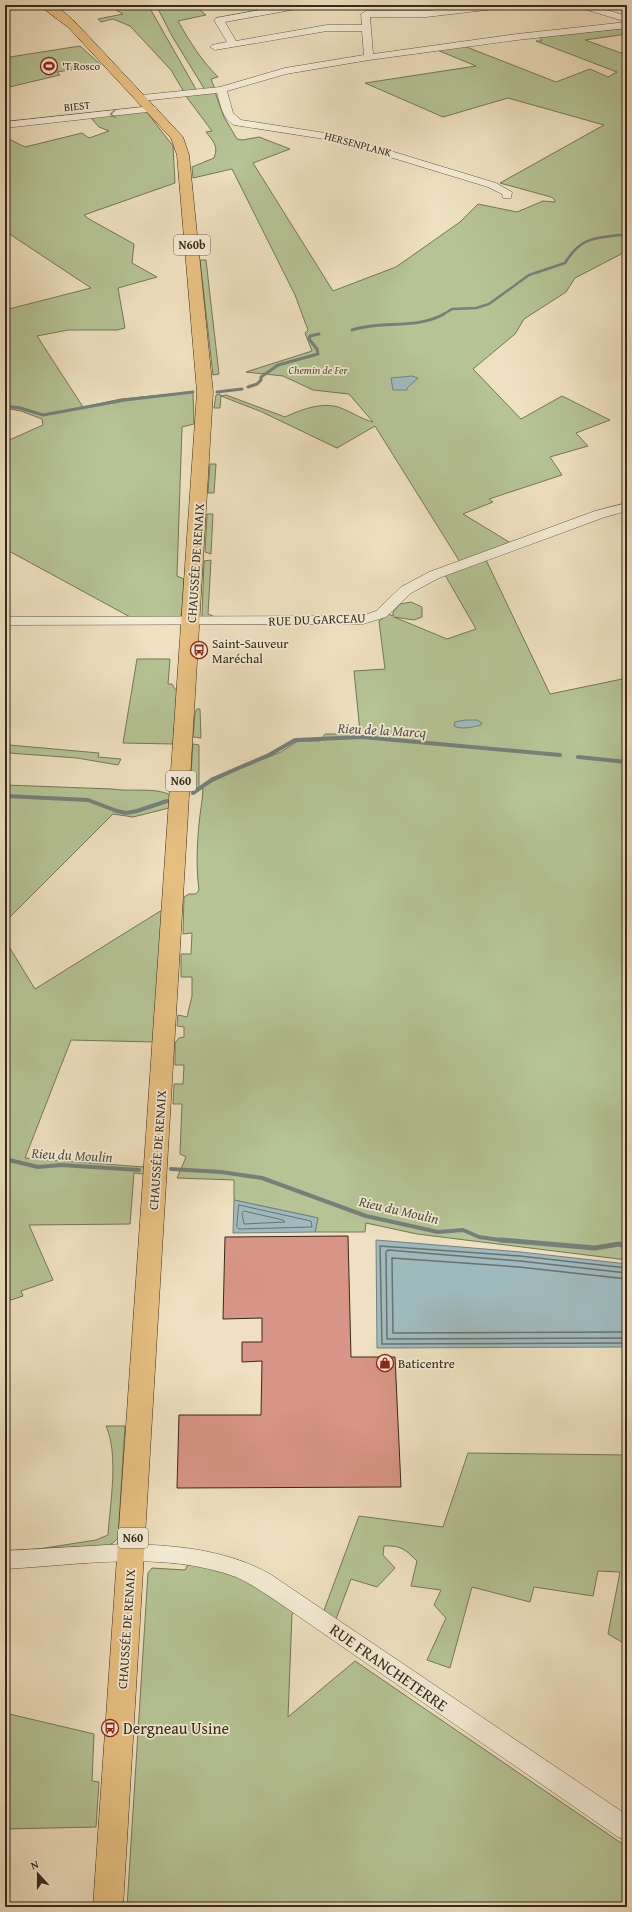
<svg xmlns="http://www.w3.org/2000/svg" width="632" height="1912" viewBox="0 0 632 1912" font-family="'Gentium Book Plus',serif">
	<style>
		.green { fill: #b5c395; stroke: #757658 }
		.water { fill: #9fbabe; stroke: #75807d }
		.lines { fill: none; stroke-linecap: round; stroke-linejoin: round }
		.shore-far1 { stroke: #6a726c; stroke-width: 1 }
		.shore { stroke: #6a726c; stroke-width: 1.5 }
		.stream-far3 { stroke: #75807d; stroke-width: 2.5 }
		.stream-far2 { stroke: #75807d; stroke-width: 3 }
		.stream-far1 { stroke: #75807d; stroke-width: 4 }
		.stream { stroke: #75807d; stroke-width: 5 }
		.building { fill: #d89484; stroke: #352a1b }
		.minor-casing { stroke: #635844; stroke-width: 1 }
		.major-casing { stroke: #352a1b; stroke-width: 1 }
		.minor { fill: #f4ebd6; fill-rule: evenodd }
		.major { fill: #e7c080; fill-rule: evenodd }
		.oneway { stroke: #948a78 }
		.labels { text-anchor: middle; stroke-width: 3.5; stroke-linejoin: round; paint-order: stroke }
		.far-poi-label { font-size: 11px; fill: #352a1b; stroke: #f4ebd6; text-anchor: start }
		.far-street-label { font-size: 11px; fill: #352a1b; stroke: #f4ebd6 }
		.far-park-label { font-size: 11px; font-style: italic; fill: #55503a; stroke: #f4ebd6 }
		.shield { fill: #f4ebd6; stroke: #6e6453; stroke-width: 1 }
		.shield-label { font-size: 12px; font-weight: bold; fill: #352a1b }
		.street-label { font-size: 13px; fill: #352a1b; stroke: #f4ebd6 }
		.poi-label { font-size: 13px; fill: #352a1b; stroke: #f4ebd6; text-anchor: start }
		.water-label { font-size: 14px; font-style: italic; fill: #504e44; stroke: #f4ebd6 }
		.near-street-label { font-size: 16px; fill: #352a1b; stroke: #f4ebd6 }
		.near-poi-label { font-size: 16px; fill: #352a1b; stroke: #f4ebd6; text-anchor: start }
	</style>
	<rect width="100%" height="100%" fill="#eee0c0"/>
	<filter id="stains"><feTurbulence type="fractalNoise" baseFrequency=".005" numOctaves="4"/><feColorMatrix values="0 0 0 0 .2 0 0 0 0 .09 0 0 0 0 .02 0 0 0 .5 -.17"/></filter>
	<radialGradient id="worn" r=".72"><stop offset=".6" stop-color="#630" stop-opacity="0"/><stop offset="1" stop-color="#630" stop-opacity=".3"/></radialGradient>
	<path class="green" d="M108 5H148L197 91 184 92 171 70 130 26 113 19 101 22 98 19 123 14Z
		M156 5H194L206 15 178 21C190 42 201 60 218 77L211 79 215 89 205 90 172 36Z
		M627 28V34L585 40 621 53 627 51V251L575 278 566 292 524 319 515 334 473 369 521 419 562 396 610 420 576 433 588 446 550 457 562 475 489 499 493 502 463 514 514 545 460 562 375 426 337 448 262 412 221 396 220 408H214L216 395 220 394V396L226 395 285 417C300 410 321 402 338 407 350 411 361 419 373 422L349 394 313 390 283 376 246 372 312 351 305 333 308 330 295 295 232 169 193 178 192 167 214 158C219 146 213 141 206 132L212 131 185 95 215 92 224 117 237 139 242 140 259 137 290 149 253 163 333 291 396 267 460 222 478 204 517 212 543 201 555 202V200L551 197 500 183 604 125 508 98 443 117 365 83 476 66 437 50 464 46 556 82 590 69 608 77 617 72 536 41H542L539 37Z
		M80 46 101 65 57 72 60 75 5 88V51L10 57Z
		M146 111 173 146 175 183 84 215 89 219 134 244 132 263 157 277 118 288 125 328 117 330H68L37 336 83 407 121 399 193 392 194 424 182 427 177 576 184 579 182 613 180 617 132 618 7 550 5 561V442L43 425 42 419 21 411 5 408V310L91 288 8 233 5 234V137L25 147 82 133 89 138 109 131 99 127 91 118Z
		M200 260H206L219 374 213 375Z
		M210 464H216L214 493H208Z
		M207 514H213L211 554 205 552Z
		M211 560 208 614 215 617 206 618 202 616 204 561Z
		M486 560 550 694 627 678V1260L417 1234 366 1223 365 1232H315L318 1218 234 1200V1180L177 1178 186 1157 180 1154 182 1104H173L174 1084H183L184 1065H175V1043L179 1038 184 1037V1027L177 1026 178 1015 187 1017 192 996V977H181V954H191L192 933 183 934 184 897 189 894H196L199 890C196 867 197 846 199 824 200 811 203 800 203 786L241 768 281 752 298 741H320L325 734H340L360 732 354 671 385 669 379 621 388 614 393 616V612L400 604 411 602 422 607V617L414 620 394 617 447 639 476 629 445 575Z
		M137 659H170L168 684H172L177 692 173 744 123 743Z
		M197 709H200L201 738 193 737 195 713Z
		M5 742H10L9 745 99 753 98 757 121 759 118 765 77 758 9 753 5 755Z
		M193 744 199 745V789H190Z
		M5 785 112 789C129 792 157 787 170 795L169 808 133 817 113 814 5 922Z
		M162 910 154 1042 71 1040 25 1158 144 1167V1174L134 1173 130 1224 29 1225 53 1280 21 1291 23 1296 5 1302V940L35 989Z
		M106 1426H125L118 1538 113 1543 102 1548 32 1550 96 1540 108 1535C110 1503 119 1455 106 1426Z
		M468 1453 627 1455V1645L608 1634 620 1572 598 1571 593 1596 534 1587 530 1602 472 1587 450 1668 427 1660 446 1618 434 1605 441 1590 411 1586 417 1561C406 1550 401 1545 384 1546L383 1555 395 1568 377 1587 351 1579 335 1622 323 1613 359 1516 443 1527Z
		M190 1561 234 1572 298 1609 292 1614 288 1717 355 1661 627 1847V1907H127L148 1573 152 1568 185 1570Z
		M5 1713 94 1734 92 1781 99 1782 96 1827 5 1829Z"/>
	<path class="water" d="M412 376 418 378 407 388V390H393L391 378Z
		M465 720H477L482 723 481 725C473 727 461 730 454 726L455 722Z
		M234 1200 318 1218 315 1232 233 1233Z
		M376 1240 521 1252 627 1264V1347L377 1348Z"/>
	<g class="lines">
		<path class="shore-far1" d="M239 1205 311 1221 312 1227 239 1229 237 1227Z
			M244 1211 283 1220 285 1222 244 1224 242 1213Z"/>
		<path class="shore" d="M627 1268 520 1256 380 1246 382 1344 627 1343
			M627 1273 520 1261 388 1250 386 1252 387 1339 627 1338
			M627 1279 519 1267 392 1258 393 1333 627 1332"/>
		<path class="stream-far3" d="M442 315 452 309 476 308 489 304 529 275 565 263C582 235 598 238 627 234"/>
		<path class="stream-far2" d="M352 330C381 320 416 330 444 314
			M248 387 257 384 261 380V377L278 365 318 354 317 349 309 339 310 336 319 334
			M217 392 242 389
			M5 406 20 408 43 415 125 400 193 392"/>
		<path class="stream-far1" d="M578 757 627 762
			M193 793 213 779 269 755 295 740 362 737 560 755
			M5 796 88 800 117 811 126 813 137 811 167 801
			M5 1159 38 1167 61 1165 139 1170
			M171 1169 221 1172 262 1178 366 1216 438 1232 463 1230 479 1237 508 1241"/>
		<path class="stream" d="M501 1240 595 1248 619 1244 627 1247"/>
	</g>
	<path class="building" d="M348 1236 351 1357H395L401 1487 177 1488 179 1415H261L262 1361 242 1362V1342H262V1318L223 1319 225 1237Z"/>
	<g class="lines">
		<g class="minor-casing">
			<path id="minor" d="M287 5H307L302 8 225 22 236 41 327 25H362L361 14 366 11H426L480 5H508L503 8 426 17H370L373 54 517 34 627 22V28L517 40 369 60 286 74 227 91 233 113 241 120 338 135 496 183 512 192 511 198H503L502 194 488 187 337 141 234 125C222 118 221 106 217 93L142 101 137 98 142 95 220 87 285 68 364 55 362 31H327L215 50 210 47 212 45 227 42 214 20 216 18Z
				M575 5H590L627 16V22L577 7Z
				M152 106 156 107 157 109 156 111 5 128V122Z
				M627 503V511L605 517 439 578 411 593 386 617 363 624 5 625V617L362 616 376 611 401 587 429 572 595 511Z
				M124 1544C174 1545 225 1549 270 1574L627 1815V1840L618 1837 288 1609C271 1598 254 1585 236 1577 163 1550 80 1565 5 1569V1551Z"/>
		</g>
		<g class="major-casing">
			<path id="major" d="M39 5C59 5 63 11 77 24L183 137 189 155 213 392 123 1907H93L197 392 177 155 171 138 69 28Z"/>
		</g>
		<use href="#minor" class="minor"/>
		<use href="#major" class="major"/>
	</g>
	<defs><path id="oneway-chevron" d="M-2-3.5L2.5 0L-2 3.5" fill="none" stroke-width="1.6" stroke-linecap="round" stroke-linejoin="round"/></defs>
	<use class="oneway" href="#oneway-chevron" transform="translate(113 114) rotate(174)"/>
	<defs>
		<g id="stadium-ring" transform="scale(0.9)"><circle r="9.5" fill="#f4ebd6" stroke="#8f2418" stroke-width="1.5"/><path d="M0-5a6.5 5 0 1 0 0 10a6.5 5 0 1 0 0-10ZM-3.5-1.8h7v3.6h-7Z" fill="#8f2418"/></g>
		<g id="bus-ring" transform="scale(0.9)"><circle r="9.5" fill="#f4ebd6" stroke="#8f2418" stroke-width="1.5"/><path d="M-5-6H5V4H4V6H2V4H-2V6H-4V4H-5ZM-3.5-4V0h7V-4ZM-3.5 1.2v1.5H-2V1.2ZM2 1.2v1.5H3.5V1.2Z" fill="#8f2418"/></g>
		<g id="shop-ring" transform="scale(0.9)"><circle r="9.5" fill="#f4ebd6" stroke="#8f2418" stroke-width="1.5"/><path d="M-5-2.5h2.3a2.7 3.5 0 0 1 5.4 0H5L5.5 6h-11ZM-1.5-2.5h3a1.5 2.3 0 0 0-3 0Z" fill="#8f2418"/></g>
	</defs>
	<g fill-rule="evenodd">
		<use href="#stadium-ring" x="49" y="66"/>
		<use href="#bus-ring" x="199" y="650"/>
		<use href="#shop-ring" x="385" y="1363"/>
		<use href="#bus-ring" x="110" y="1728"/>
	</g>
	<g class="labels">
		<g class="far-poi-label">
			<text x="62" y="70">'T Rosco</text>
		</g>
		<g class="far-street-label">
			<text transform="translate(77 106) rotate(-6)" y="4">BIEST</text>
			<text transform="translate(358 144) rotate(15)" y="4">HERSENPLANK</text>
		</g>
		<g class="far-park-label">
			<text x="318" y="374">Chemin de Fer</text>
		</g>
		<g class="shield">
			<rect x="174" y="235" width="36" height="20" rx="3"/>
			<rect x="166" y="771" width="30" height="20" rx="3"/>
			<rect x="118" y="1528" width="30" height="20" rx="3"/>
		</g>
		<g class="shield-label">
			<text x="192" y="249">N60b</text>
			<text x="181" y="785">N60</text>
			<text x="133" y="1542">N60</text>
		</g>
		<g class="street-label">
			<text transform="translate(195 563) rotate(-86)" y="5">CHAUSSÉE DE RENAIX</text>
			<text transform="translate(317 619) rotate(-2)" y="5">RUE DU GARCEAU</text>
			<text transform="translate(157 1150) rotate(-86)" y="5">CHAUSSÉE DE RENAIX</text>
			<text transform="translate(126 1629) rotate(-86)" y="5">CHAUSSÉE DE RENAIX</text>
		</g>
		<g class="poi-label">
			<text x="212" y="648">Saint-Sauveur<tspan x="212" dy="15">Maréchal</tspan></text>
			<text x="398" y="1368">Baticentre</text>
		</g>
		<g class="water-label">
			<text transform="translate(382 730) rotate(3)" y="5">Rieu de la Marcq</text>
			<text transform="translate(72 1155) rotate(3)" y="5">Rieu du Moulin</text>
			<text transform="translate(399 1210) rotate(13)" y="5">Rieu du Moulin</text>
		</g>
		<g class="near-street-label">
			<text transform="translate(389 1667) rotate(35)" y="6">RUE FRANCHETERRE</text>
		</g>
		<g class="near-poi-label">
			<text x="123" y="1734">Dergneau Usine</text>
		</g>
	</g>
	<rect width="632" height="1912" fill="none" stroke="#eee0c0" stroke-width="20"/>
	<rect x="6" y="6" width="620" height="1900" fill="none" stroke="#352a1b" stroke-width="2"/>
	<rect x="10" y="10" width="612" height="1892" fill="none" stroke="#352a1b"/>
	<g transform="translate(38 1874) rotate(339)" stroke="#f4ebd6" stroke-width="3" paint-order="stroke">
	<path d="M0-3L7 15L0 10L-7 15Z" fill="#352a1b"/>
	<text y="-6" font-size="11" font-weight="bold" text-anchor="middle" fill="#352a1b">N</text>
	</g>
	<rect width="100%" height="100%" filter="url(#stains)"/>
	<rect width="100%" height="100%" fill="url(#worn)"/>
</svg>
